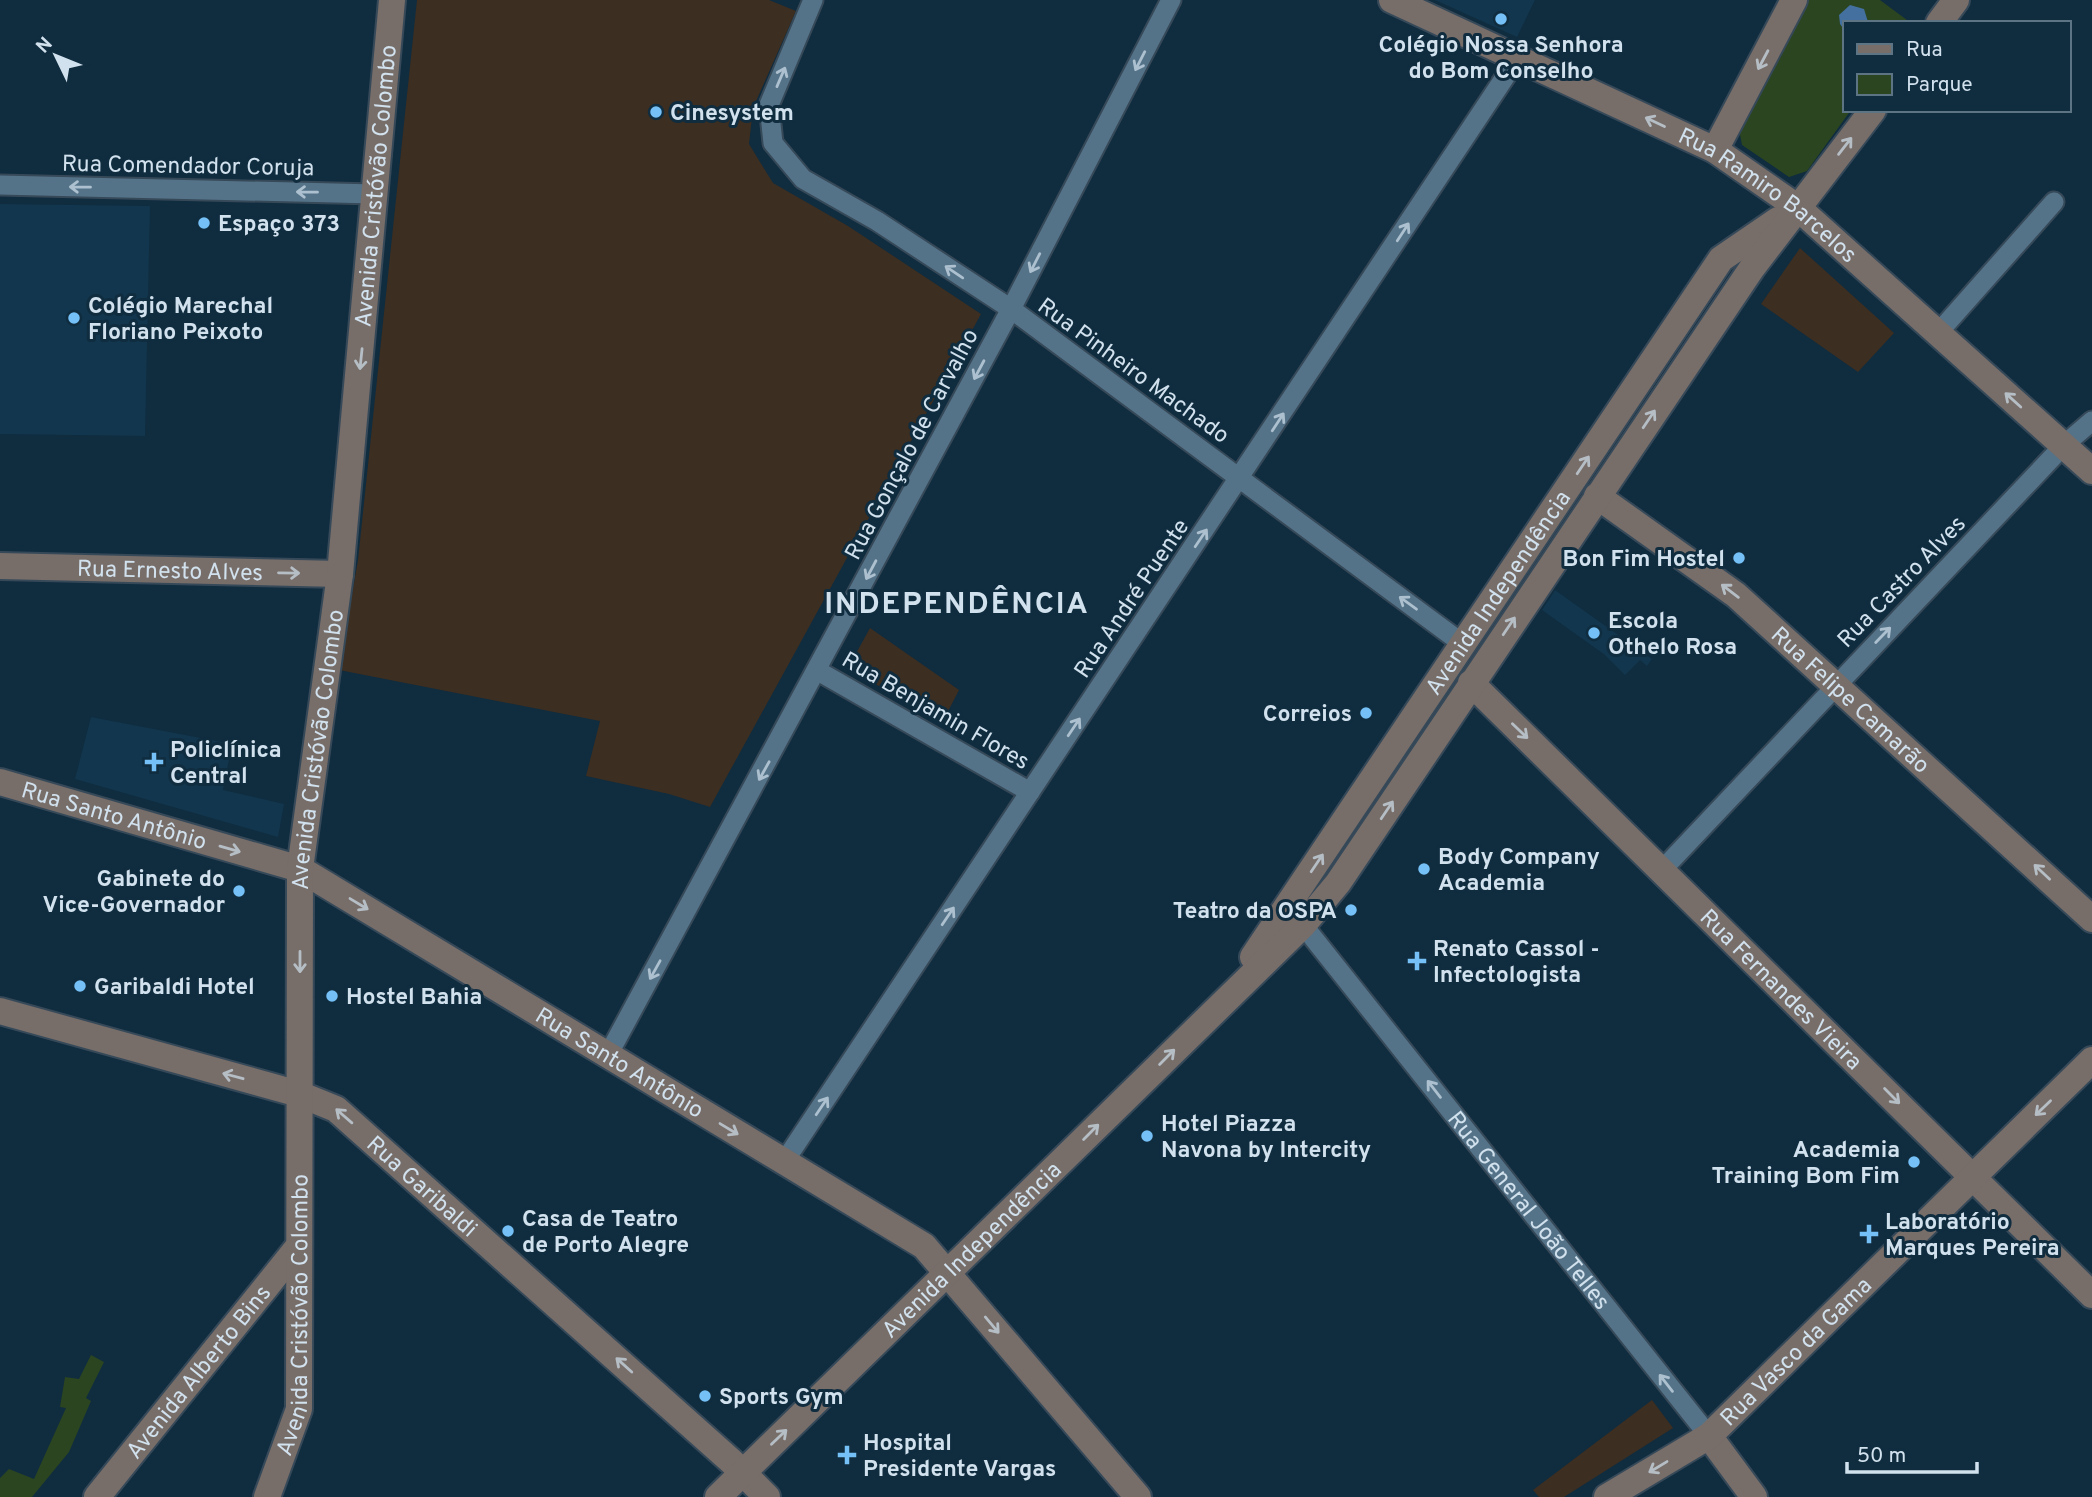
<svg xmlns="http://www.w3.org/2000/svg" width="2092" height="1497" viewBox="0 0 2092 1497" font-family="Overpass,sans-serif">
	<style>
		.commercial { fill: #3c2e21 }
		.built { fill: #12364d }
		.green { fill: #2b4521 }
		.water { fill: #43709e }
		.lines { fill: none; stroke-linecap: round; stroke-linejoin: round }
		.street-casing { stroke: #364959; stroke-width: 23 }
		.secondary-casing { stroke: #364959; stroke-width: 30 }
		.street { stroke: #557388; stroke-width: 19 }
		.secondary { stroke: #776d69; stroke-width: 26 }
		.oneway { stroke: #b6bec5 }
		.oneway2 { stroke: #acc0cf }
		.poi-dot { fill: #75c0f6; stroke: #102c3f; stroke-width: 2.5 }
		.labels { text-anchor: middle; stroke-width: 6; stroke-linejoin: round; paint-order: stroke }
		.poi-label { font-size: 23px; font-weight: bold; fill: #d1e1ed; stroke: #102c3f; text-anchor: start }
		.street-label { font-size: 23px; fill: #d1e1ed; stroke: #102c3f }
		.district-label { font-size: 30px; font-weight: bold; letter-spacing: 2px; fill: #d1e1ed; stroke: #102c3f }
	</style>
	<rect width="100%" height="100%" fill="#102c3f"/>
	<path class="commercial" d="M417 0H769L796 11 753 108 749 144 773 183 848 226 981 314 710 807 669 794 586 776 600 721 339 670 358 560Z
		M1800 248 1894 333 1858 372 1761 304Z
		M870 628 959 690 942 723 848 668Z
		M1652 1400 1673 1428 1564 1497H1539L1533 1490Z"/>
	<path class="built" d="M1435 0H1535L1517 37Z
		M0 204 150 206 145 436 0 434Z
		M1555 590 1652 659 1647 666 1640 660 1625 675 1605 655 1542 610Z
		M91 717 232 744 223 790 284 804 278 837 75 779Z"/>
	<path class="green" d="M1804 0H1880L1911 23H1845V110H1851L1807 171 1789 177 1742 145 1738 124Z
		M91 1355 104 1362 86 1398 91 1401 69 1452 32 1497H0V1478L9 1469 34 1479 66 1408 60 1407 65 1377 79 1379Z"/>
	<path class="water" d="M1850 5 1864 9 1868 22 1845 23V31L1840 24 1839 15Z"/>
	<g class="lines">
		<g class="street-casing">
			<g id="street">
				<path d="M813 0 769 105 773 143 803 179 877 221 1011 309 1463 644"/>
				<path d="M0 185 375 194"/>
				<path d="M1938 333 2054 202"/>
				<path d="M818 671 1030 792"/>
				<path d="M1663 869 2064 445 2092 421"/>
				<path id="s1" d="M1303 925 1709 1436"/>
				<path d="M608 1055 1011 309 1171 0"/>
				<path d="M784 1162 1517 59"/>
			</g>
		</g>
		<g class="secondary-casing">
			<g id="secondary">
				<path id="s2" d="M1392 0 1715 150 1797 207 2092 471"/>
				<path d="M1939 23 1956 0"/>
				<path d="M1715 150 1794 0"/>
				<path id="s3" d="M1597 496 1736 595 2092 919"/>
				<path id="s4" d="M0 566 340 574"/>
				<path id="s5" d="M1471 683 2092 1295"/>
				<path id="s6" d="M0 782 300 869 924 1246 1138 1497"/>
				<path id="s7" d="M1253 957 1721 259 1778 220"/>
				<path id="s8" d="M0 1011 299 1094 336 1109 731 1461 767 1497"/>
				<path d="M1709 1436 1754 1497"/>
				<path id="s9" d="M97 1497 299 1246"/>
				<path id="s10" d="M267 1497 299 1409 300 869 340 574 392 0"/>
				<path id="s11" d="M718 1497 1303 925 1338 883 1752 268 1873 110"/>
				<path id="s12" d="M1607 1497 1709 1436 2092 1060"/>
			</g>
		</g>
		<use href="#street" class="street"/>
		<use href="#secondary" class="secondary"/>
	</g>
	<defs><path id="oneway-shaft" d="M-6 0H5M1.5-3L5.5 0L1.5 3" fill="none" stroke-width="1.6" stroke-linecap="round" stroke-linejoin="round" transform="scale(1.75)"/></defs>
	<g class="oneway">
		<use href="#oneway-shaft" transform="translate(1763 60) rotate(118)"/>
		<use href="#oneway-shaft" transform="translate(1655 122) rotate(-155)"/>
		<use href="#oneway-shaft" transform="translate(1845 146) rotate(-52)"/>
		<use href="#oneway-shaft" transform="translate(361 359) rotate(96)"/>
		<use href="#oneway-shaft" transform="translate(2013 400) rotate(-138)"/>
		<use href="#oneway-shaft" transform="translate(1649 419) rotate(-56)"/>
		<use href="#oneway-shaft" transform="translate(1583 465) rotate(-56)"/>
		<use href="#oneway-shaft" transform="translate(289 573) rotate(1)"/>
		<use href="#oneway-shaft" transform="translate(1730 591) rotate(-143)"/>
		<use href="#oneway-shaft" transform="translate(1509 626) rotate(-56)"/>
		<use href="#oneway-shaft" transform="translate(1520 731) rotate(44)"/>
		<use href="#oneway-shaft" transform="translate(1387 810) rotate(-56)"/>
		<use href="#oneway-shaft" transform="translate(230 849) rotate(16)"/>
		<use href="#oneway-shaft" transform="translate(1317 863) rotate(-56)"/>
		<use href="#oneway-shaft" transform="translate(2042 872) rotate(-137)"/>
		<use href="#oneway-shaft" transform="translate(359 904) rotate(31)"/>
		<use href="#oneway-shaft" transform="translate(300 962) rotate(90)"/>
		<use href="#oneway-shaft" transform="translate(1167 1057) rotate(-45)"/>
		<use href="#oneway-shaft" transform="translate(233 1076) rotate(-165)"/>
		<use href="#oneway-shaft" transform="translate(1892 1096) rotate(45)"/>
		<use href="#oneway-shaft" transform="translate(2043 1108) rotate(136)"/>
		<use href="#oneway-shaft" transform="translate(344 1116) rotate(-139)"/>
		<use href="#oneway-shaft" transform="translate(729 1129) rotate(31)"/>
		<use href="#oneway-shaft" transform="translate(1091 1132) rotate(-45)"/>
		<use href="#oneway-shaft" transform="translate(992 1325) rotate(50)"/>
		<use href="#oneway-shaft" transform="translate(624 1365) rotate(-138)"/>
		<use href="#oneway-shaft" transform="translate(779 1437) rotate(-44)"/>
		<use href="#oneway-shaft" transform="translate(1658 1467) rotate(149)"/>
	</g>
	<g class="oneway2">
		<use href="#oneway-shaft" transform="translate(1140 61) rotate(117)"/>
		<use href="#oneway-shaft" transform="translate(781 77) rotate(-67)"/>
		<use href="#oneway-shaft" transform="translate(80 187) rotate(-179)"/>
		<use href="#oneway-shaft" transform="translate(307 192) rotate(-179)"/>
		<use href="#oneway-shaft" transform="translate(1403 232) rotate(-57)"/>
		<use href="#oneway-shaft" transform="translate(1035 263) rotate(117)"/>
		<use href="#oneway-shaft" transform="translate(954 272) rotate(-146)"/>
		<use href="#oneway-shaft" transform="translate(979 370) rotate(118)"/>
		<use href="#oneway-shaft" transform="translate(1278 422) rotate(-57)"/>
		<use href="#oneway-shaft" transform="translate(1201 538) rotate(-56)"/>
		<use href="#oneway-shaft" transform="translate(871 570) rotate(118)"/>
		<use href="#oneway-shaft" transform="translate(1408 603) rotate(-144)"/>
		<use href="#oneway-shaft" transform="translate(1883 635) rotate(-46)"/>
		<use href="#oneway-shaft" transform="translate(1074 727) rotate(-56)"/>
		<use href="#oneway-shaft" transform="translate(764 771) rotate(119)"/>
		<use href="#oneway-shaft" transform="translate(948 916) rotate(-56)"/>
		<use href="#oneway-shaft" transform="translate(655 970) rotate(119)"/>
		<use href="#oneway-shaft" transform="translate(1434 1089) rotate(-128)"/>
		<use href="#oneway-shaft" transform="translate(822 1106) rotate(-56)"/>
		<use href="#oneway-shaft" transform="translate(1666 1383) rotate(-128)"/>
	</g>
	<g class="poi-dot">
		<circle cx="1501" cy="19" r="7"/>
		<circle cx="656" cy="112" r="7"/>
		<circle cx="204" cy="223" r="7"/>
		<circle cx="74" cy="318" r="7"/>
		<circle cx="1739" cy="558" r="7"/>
		<circle cx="1594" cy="633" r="7"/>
		<circle cx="1366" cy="713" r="7"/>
		<path d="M150.5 751.5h7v7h7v7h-7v7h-7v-7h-7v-7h7z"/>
		<circle cx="1424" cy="869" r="7"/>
		<circle cx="239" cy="891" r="7"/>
		<circle cx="1351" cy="910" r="7"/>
		<path d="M1413.5 950.5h7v7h7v7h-7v7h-7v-7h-7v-7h7z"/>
		<circle cx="80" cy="986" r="7"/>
		<circle cx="332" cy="996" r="7"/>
		<circle cx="1147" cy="1136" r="7"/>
		<circle cx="1914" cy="1162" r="7"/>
		<circle cx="508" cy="1231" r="7"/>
		<path d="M1865.5 1223.5h7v7h7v7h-7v7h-7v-7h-7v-7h7z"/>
		<circle cx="705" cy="1396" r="7"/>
		<path d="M843.5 1444.5h7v7h7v7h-7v7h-7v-7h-7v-7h7z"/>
	</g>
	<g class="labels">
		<g class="poi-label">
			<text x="1501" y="52" text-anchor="middle">Colégio Nossa Senhora<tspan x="1501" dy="26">do Bom Conselho</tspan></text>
			<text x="670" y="120">Cinesystem</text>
			<text x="218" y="231">Espaço 373</text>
			<text x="88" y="313">Colégio Marechal<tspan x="88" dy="26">Floriano Peixoto</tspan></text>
			<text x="1725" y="566" text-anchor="end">Bon Fim Hostel</text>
			<text x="1608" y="628">Escola<tspan x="1608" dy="26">Othelo Rosa</tspan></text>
			<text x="1352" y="721" text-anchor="end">Correios</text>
			<text x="170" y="757">Policlínica<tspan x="170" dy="26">Central</tspan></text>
			<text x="1438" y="864">Body Company<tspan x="1438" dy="26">Academia</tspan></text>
			<text x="225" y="886" text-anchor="end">Gabinete do<tspan x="225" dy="26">Vice-Governador</tspan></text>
			<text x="1337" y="918" text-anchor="end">Teatro da OSPA</text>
			<text x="1433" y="956">Renato Cassol -<tspan x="1433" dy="26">Infectologista</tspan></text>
			<text x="94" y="994">Garibaldi Hotel</text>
			<text x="346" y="1004">Hostel Bahia</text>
			<text x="1161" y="1131">Hotel Piazza<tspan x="1161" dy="26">Navona by Intercity</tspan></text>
			<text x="1900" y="1157" text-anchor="end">Academia<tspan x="1900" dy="26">Training Bom Fim</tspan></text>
			<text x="522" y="1226">Casa de Teatro<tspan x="522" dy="26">de Porto Alegre</tspan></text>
			<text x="1885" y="1229">Laboratório<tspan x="1885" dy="26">Marques Pereira</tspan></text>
			<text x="719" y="1404">Sports Gym</text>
			<text x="863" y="1450">Hospital<tspan x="863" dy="26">Presidente Vargas</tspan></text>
		</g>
		<g class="street-label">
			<text transform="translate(188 165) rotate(1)" y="8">Rua Comendador Coruja</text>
			<text dy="8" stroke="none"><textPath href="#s10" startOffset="1321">Avenida Cristóvão Colombo</textPath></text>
			<text dy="8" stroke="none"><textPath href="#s2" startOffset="425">Rua Ramiro Barcelos</textPath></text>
			<text transform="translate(1134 370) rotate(36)" y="8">Rua Pinheiro Machado</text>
			<text transform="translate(911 444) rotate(-62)" y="8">Rua Gonçalo de Carvalho</text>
			<text dy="8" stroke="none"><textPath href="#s4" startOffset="170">Rua Ernesto Alves</textPath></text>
			<text transform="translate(1901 581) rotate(-46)" y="8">Rua Castro Alves</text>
			<text dy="8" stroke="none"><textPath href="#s7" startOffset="439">Avenida Independência</textPath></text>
			<text transform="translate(1131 598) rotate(-56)" y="8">Rua André Puente</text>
			<text dy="8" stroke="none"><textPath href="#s3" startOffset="326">Rua Felipe Camarão</textPath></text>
			<text transform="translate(936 710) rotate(30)" y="8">Rua Benjamin Flores</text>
			<text dy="8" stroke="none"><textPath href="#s10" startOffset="754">Avenida Cristóvão Colombo</textPath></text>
			<text dy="8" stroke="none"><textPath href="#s6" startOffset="119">Rua Santo Antônio</textPath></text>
			<text dy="8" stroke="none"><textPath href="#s5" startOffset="436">Rua Fernandes Vieira</textPath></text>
			<text dy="8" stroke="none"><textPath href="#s6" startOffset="686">Rua Santo Antônio</textPath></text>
			<text dy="8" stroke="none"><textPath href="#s8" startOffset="466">Rua Garibaldi</textPath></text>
			<text dy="8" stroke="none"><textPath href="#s1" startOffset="364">Rua General João Telles</textPath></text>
			<text dy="8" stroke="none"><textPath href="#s11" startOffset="354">Avenida Independência</textPath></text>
			<text dy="8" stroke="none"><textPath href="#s10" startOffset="187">Avenida Cristóvão Colombo</textPath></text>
			<text dy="8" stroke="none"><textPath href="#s12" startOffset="240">Rua Vasco da Gama</textPath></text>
			<text dy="8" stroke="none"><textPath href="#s9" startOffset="161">Avenida Alberto Bins</textPath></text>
		</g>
		<g class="district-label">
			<text x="957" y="613">INDEPENDÊNCIA</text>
		</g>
	</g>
	<rect x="1843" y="21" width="228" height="91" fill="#102c3f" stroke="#5d7485" stroke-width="2"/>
	<rect x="1857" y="44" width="35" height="10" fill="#776d69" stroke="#5d7485" stroke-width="2"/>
	<text x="1906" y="56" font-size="21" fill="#d1e1ed">Rua</text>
	<rect x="1857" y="74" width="35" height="21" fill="#2b4521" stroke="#5d7485" stroke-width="2"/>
	<text x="1906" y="91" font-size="21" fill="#d1e1ed">Parque</text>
	<g transform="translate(56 56) rotate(313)" stroke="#102c3f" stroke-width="5" paint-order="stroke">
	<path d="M0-5L12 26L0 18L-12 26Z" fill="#d1e1ed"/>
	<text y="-10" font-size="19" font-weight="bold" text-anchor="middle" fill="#d1e1ed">N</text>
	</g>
	<path d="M1847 1462v10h130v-10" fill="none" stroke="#d1e1ed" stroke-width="3.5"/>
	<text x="1857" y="1462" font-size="21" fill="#d1e1ed" stroke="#102c3f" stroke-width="5" paint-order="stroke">50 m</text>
</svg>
